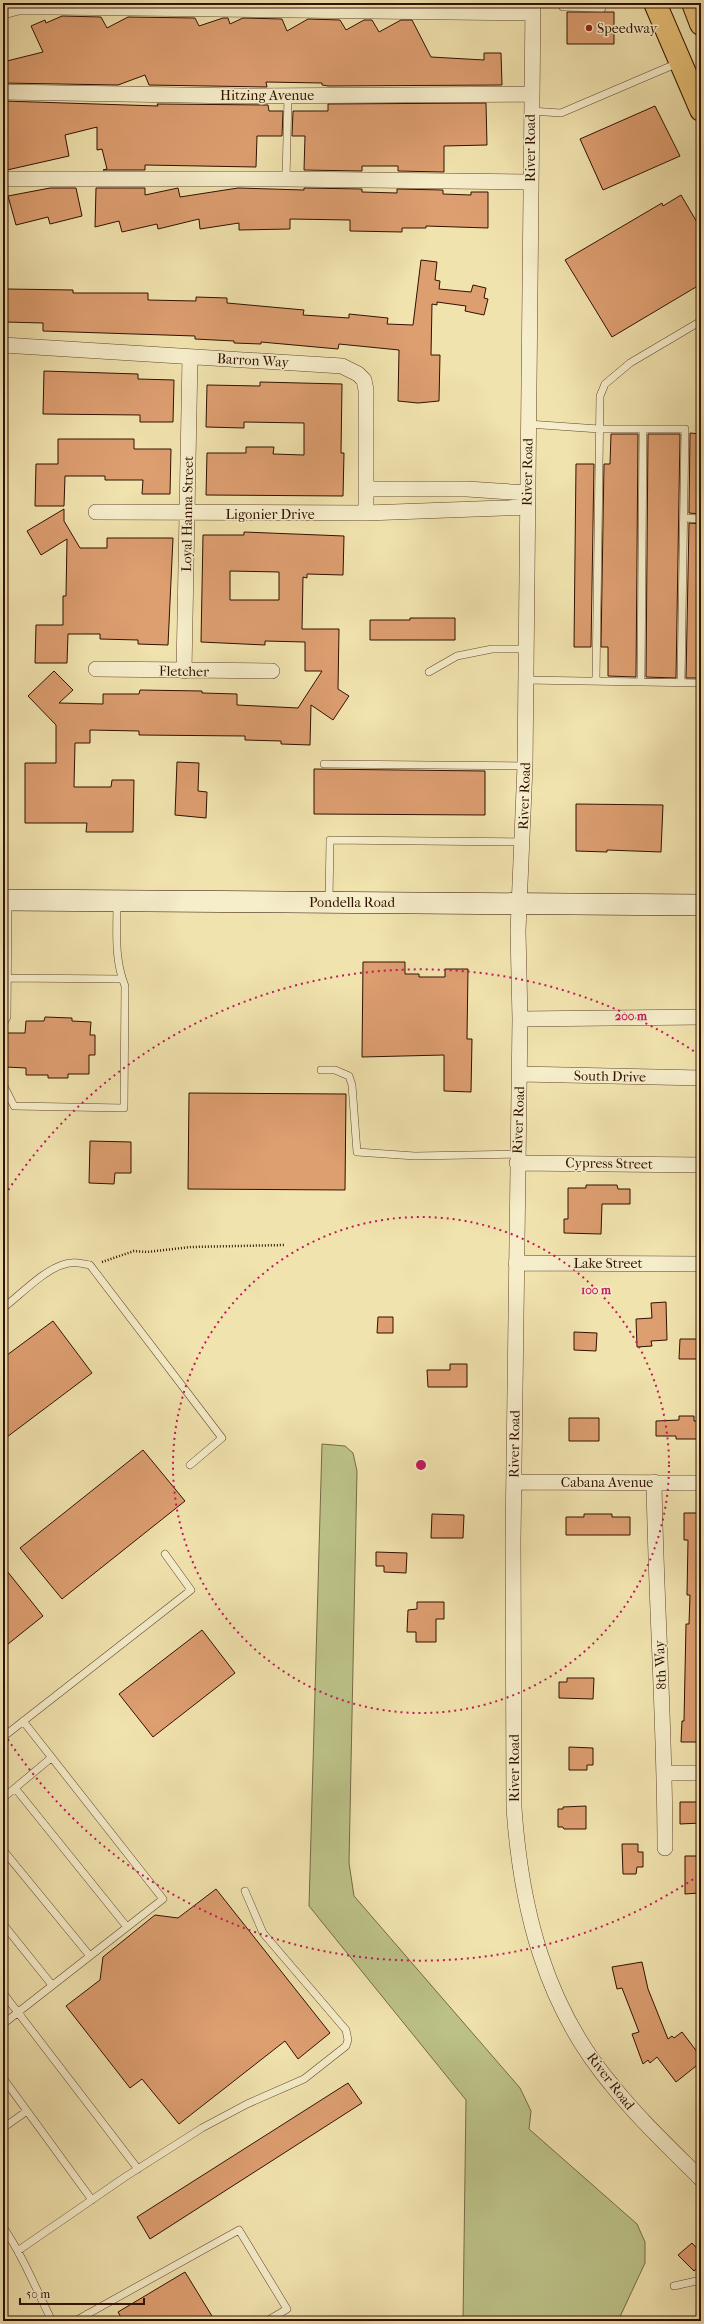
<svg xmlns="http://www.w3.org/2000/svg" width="704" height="2324" viewBox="0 0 704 2324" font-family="'IM FELL French Canon',serif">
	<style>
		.green { fill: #bcc389; stroke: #766a45 }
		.building { fill: #dd9e70; stroke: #311101; fill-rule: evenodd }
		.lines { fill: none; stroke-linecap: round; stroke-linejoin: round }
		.service-casing { stroke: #61462c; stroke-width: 8 }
		.minor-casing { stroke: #61462c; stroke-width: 16 }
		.secondary-casing { stroke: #311101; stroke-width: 22 }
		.primary-casing { stroke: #311101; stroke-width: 24 }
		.path { stroke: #311101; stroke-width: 2.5; stroke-dasharray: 1 2; stroke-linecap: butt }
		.service { stroke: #f6edca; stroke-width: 7 }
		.minor { stroke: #f6edca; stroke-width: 15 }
		.secondary { stroke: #f6edca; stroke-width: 21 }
		.primary { stroke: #e8c277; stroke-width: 22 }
		.ring { fill: none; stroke: #c2185b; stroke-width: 2; stroke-dasharray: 2 4 }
		.poi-dot { fill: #8f2418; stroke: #f6edca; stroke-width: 1.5 }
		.labels { text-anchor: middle; stroke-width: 3; stroke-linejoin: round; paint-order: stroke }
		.poi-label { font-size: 14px; fill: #311101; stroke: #f6edca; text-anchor: start }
		.street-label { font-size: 14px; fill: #311101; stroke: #f6edca }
		.centre { fill: #c2185b; stroke: #f6edca; stroke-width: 2 }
		.ring-label { font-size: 12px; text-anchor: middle; font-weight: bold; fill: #c2185b; stroke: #f6edca; stroke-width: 3; stroke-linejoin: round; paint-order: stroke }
	</style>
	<rect width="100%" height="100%" fill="#f1e3ae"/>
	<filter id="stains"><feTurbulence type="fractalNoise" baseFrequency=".005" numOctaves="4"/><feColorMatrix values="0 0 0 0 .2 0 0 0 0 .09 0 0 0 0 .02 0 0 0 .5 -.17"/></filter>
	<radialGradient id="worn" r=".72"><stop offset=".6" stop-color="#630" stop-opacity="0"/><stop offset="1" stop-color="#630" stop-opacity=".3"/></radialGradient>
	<path class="green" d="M322 1444 345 1446 353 1453 357 1471 349 1863 354 1896 520 2088 531 2111 529 2129 637 2224 645 2242V2263L618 2321H463L466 2100 309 1906Z"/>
	<path class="building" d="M567 12H614V44H567Z
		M62 16 101 17 107 28 128 17 195 18 199 26 223 18H228L230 24 243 18 282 19 287 31 308 19 340 20 346 30 364 20H372L379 32 401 20H412L431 57 484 60V53H501L502 85 328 86 322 85V83L266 82 267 87 149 85 145 75 118 85 3 83V62L43 52 31 26 45 20 46 23Z
		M3 101 158 106 157 104 268 105 269 111H283L282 136H257L256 167 145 165V170H103L107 169 102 149 97 150V127L65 135 69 156 7 170 3 154Z
		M486 103 487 145 444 146V172L398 171V166H362V171L304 170 305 136H292L293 111H328V104Z
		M655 106 680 156 603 190 580 139Z
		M50 188H76L82 216 50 224 48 217 16 225 8 196Z
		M96 188H145V195L178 188 180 197 238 188 304 190V188L362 189V192L397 193V189L443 190V194L471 195V192H488V228L426 226V228H402V232L350 231V220L290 219V229L239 230V223L200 229 199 219 158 229 157 224 122 232 119 221 95 227Z
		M681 195 701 229V284L612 337 565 260 662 203 663 206Z
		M421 260 437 262 435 280 440 281 439 289 471 292 473 285 486 288 484 298 488 299 484 315 465 311 466 306 437 302V305L432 304 431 355H440L439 401 418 403 398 401 399 350 339 344 338 349 261 342V344L234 343V341L195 339V336L43 331V323L6 322 7 289 73 290V293H148V300L196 301V297L227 298V303L304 310 303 315 349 318V314L388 318 387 324 413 325Z
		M44 371 138 374V379L174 380 173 422H140V415L43 414Z
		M260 382 342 384 341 453H344L343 496 206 495 207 453H246V447H274L273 454 304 455V423L244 422V428L206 427 207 385 260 386Z
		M690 433 701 434V514L689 513Z
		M611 434H638L636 677 608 676V647H601L604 464H610Z
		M648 434H680L676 678 646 677Z
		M58 439H134V449H171L170 494H142L143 480H105V476H65L64 506H35L36 464H58Z
		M576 464H594L591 647H574Z
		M64 509V521L80 548H107V538H173L168 645 138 644V640L100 639V634H68L67 663H35L36 625H63V596H66L67 539 41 555 27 531Z
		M689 523 701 524V678H686Z
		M244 532 344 536 343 575 307 574V578L303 577 302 629H339L338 689 349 696 333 720 311 705 310 745 281 744V741L245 740V736L139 735V731L90 730V743H75L74 787H111L112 780H134L133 832H86L87 823H25V763H56V725L28 696 54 671 73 690 59 703 103 704V694H139L140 690 202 691V693L237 694V705L298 708 322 671H305V642L265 641V645L201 642 203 535H244ZM230 571 279 572V600H230Z
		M410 618H455V640H370V620H410Z
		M177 762 199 763 198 791 207 792 206 818 175 815Z
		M314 769 485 771V815L314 814Z
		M576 804 663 805 661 852 607 850V852L576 851Z
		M363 962H405V974H419V977H445V969H468L467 1039H472L471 1092 444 1091V1055L362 1057Z
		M45 1017 72 1018V1021L91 1022 90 1035H95V1055H89V1074H68V1078H48V1075H26V1068L6 1067V1033H25L26 1021H44Z
		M189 1093 346 1094 345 1190 188 1189Z
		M90 1141 131 1142V1173H115L114 1184 89 1183Z
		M586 1185H617L618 1189H630V1204H602L601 1234 564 1233V1219H568V1188H586Z
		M666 1302 667 1340 651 1341 652 1346 637 1347 636 1319 652 1318 651 1303Z
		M378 1317H393V1333H377Z
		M53 1321 92 1373 3 1440V1358Z
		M574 1332 597 1333 596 1351 574 1350Z
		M680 1339H701V1359H679Z
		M450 1364H467V1387H428L427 1370H450Z
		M679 1416H694V1421H701V1436H697V1439H676V1436H656V1421L679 1420Z
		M569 1418H599V1441H569Z
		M143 1450 185 1501 62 1599 20 1548Z
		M684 1513H701V1742H681L682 1721H684L686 1624H689L690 1595H687L688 1540H684Z
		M432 1514 464 1515 463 1538H431Z
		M584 1514H612V1517H630V1535H566V1517H584Z
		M376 1552 407 1553 406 1573 384 1572V1566H376Z
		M3 1566 43 1616 3 1648Z
		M417 1602H444V1619H436V1642H416V1632H407L408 1610 417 1609Z
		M202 1630 235 1673 153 1737 119 1694Z
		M567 1678H594L593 1699 559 1698V1682H567Z
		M569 1747 593 1748V1765H587V1770H569Z
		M680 1802H697V1805H701V1823L680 1824Z
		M586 1806V1829H564L563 1827H558V1809H563V1807Z
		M622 1844H638V1852H643V1867H637L636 1874H623Z
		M685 1856H698L699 1893 685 1894Z
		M216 1889 330 2033 298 2059 285 2041 179 2124 142 2079 130 2088 66 2006 100 1980 103 1957 155 1915 178 1918Z
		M642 1962 648 1989 668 2039 672 2036 674 2038 682 2032 701 2057V2062L676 2082 657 2057 650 2063 648 2060 643 2064 632 2034 639 2032 622 1988 617 1989 612 1967Z
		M348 2083 362 2103 150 2239 137 2217Z
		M692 2243 701 2253V2265L694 2271 678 2255Z
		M185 2272 215 2321H123L118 2312Z"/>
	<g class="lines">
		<g class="service-casing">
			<path id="service" d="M564 3 563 7 602 8V3
				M531 111 561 113 678 63
				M286 179 288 96
				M528 424 599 429H685L681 683
				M684 518 701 519
				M429 672 457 656 492 649H526
				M526 680 701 683
				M596 680 600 396 605 384 630 363 701 321
				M641 682 643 429
				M324 764 525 766
				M329 900 330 840 522 842
				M7 978 122 979
				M3 1024 7 1017 8 901
				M321 1070H335L349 1076 352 1085 357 1152 415 1156 517 1154
				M3 1084 14 1106 124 1108 125 986C114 959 117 931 117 902
				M3 1308C19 1296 43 1271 62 1265 71 1261 80 1263 90 1265L222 1438 190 1465
				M3 1737 191 1590 165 1554
				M15 1788 127 1927
				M3 1798 51 1758
				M3 1850 90 1956
				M3 1924 52 1985
				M3 1993 138 2169
				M3 2024 163 1899 23 1721
				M3 2078 92 2200
				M3 2128 27 2111
				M3 2227C23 2256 36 2289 52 2321
				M19 2250 125 2177 202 2128 247 2104 304 2079 346 2046 348 2040 346 2030 263 1933 245 1891
				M674 2286 701 2280
				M87 2314 91 2321
				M75 2321 239 2230 287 2309 267 2321"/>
		</g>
		<g class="minor-casing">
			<path id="minor" d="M533 3 525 766 518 931 520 1019 513 1540 514 1808C521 1909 545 2005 611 2084 638 2118 670 2148 701 2179
				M3 11 18 7H53L533 13
				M3 92 242 96 531 94
				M3 179H286L530 182
				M3 345 342 366 358 374 364 380 366 390V513
				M367 489H467L527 493
				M96 512 366 513 527 507
				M96 669 272 671
				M184 671 190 357
				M520 1019 701 1017
				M520 1074 701 1078
				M517 1163 701 1165
				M516 1263 701 1264
				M514 1482 701 1483
				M654 1482C656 1604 665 1726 665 1848
				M665 1773H701"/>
		</g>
		<g class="secondary-casing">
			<path id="secondary" d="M3 900 701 905"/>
		</g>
		<g class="primary-casing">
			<path id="primary" d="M655 3 701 110
				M693 3 701 24"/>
		</g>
		<path class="path" d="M102 1262 134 1251 147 1252 191 1247 285 1245"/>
		<use href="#service" class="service"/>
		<use href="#minor" class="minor"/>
		<use href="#secondary" class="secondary"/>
		<use href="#primary" class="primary"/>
	</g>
	<g class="ring">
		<circle cx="421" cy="1465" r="248"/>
		<path d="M698 1876A496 496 0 0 1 5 1735M5 1195A496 496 0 0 1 698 1054"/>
	</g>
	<circle class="poi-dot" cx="589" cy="28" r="4"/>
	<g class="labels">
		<g class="poi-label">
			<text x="597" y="33">Speedway</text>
		</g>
		<g class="street-label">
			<text x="267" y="100">Hitzing Avenue</text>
			<text transform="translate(530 148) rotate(-90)" y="5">River Road</text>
			<text transform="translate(253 360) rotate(3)" y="5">Barron Way</text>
			<text transform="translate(527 472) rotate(-89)" y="5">River Road</text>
			<text transform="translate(187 514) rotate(-89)" y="5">Loyal Hanna Street</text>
			<text x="270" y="519">Ligonier Drive</text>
			<text transform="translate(184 671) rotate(1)" y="5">Fletcher</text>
			<text transform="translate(524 796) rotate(-88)" y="5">River Road</text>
			<text x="352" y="907">Pondella Road</text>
			<text transform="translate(610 1076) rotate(1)" y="5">South Drive</text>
			<text transform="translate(518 1120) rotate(-88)" y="5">River Road</text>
			<text transform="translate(609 1163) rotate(1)" y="5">Cypress Street</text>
			<text x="608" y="1268">Lake Street</text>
			<text transform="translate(514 1444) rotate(-89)" y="5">River Road</text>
			<text x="607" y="1487">Cabana Avenue</text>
			<text transform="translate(660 1665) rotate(-93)" y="5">8th Way</text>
			<text transform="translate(514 1768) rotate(-90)" y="5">River Road</text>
			<text transform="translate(611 2081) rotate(52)" y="5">River Road</text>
		</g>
	</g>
	<circle cx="421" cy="1465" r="6" class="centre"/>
	<g class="ring-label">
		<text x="631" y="1020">200 m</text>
		<text x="596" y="1294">100 m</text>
	</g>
	<rect width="704" height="2324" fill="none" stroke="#f1e3ae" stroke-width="16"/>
	<rect x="4" y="4" width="696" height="2316" fill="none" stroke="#311101" stroke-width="2"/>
	<rect x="8" y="8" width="688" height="2308" fill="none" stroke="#311101"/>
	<path d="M20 2298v6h124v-6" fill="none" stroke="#311101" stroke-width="2"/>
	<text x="26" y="2298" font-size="12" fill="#311101" stroke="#f6edca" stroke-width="3" paint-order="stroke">50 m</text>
	<rect width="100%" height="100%" filter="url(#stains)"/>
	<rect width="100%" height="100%" fill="url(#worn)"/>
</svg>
